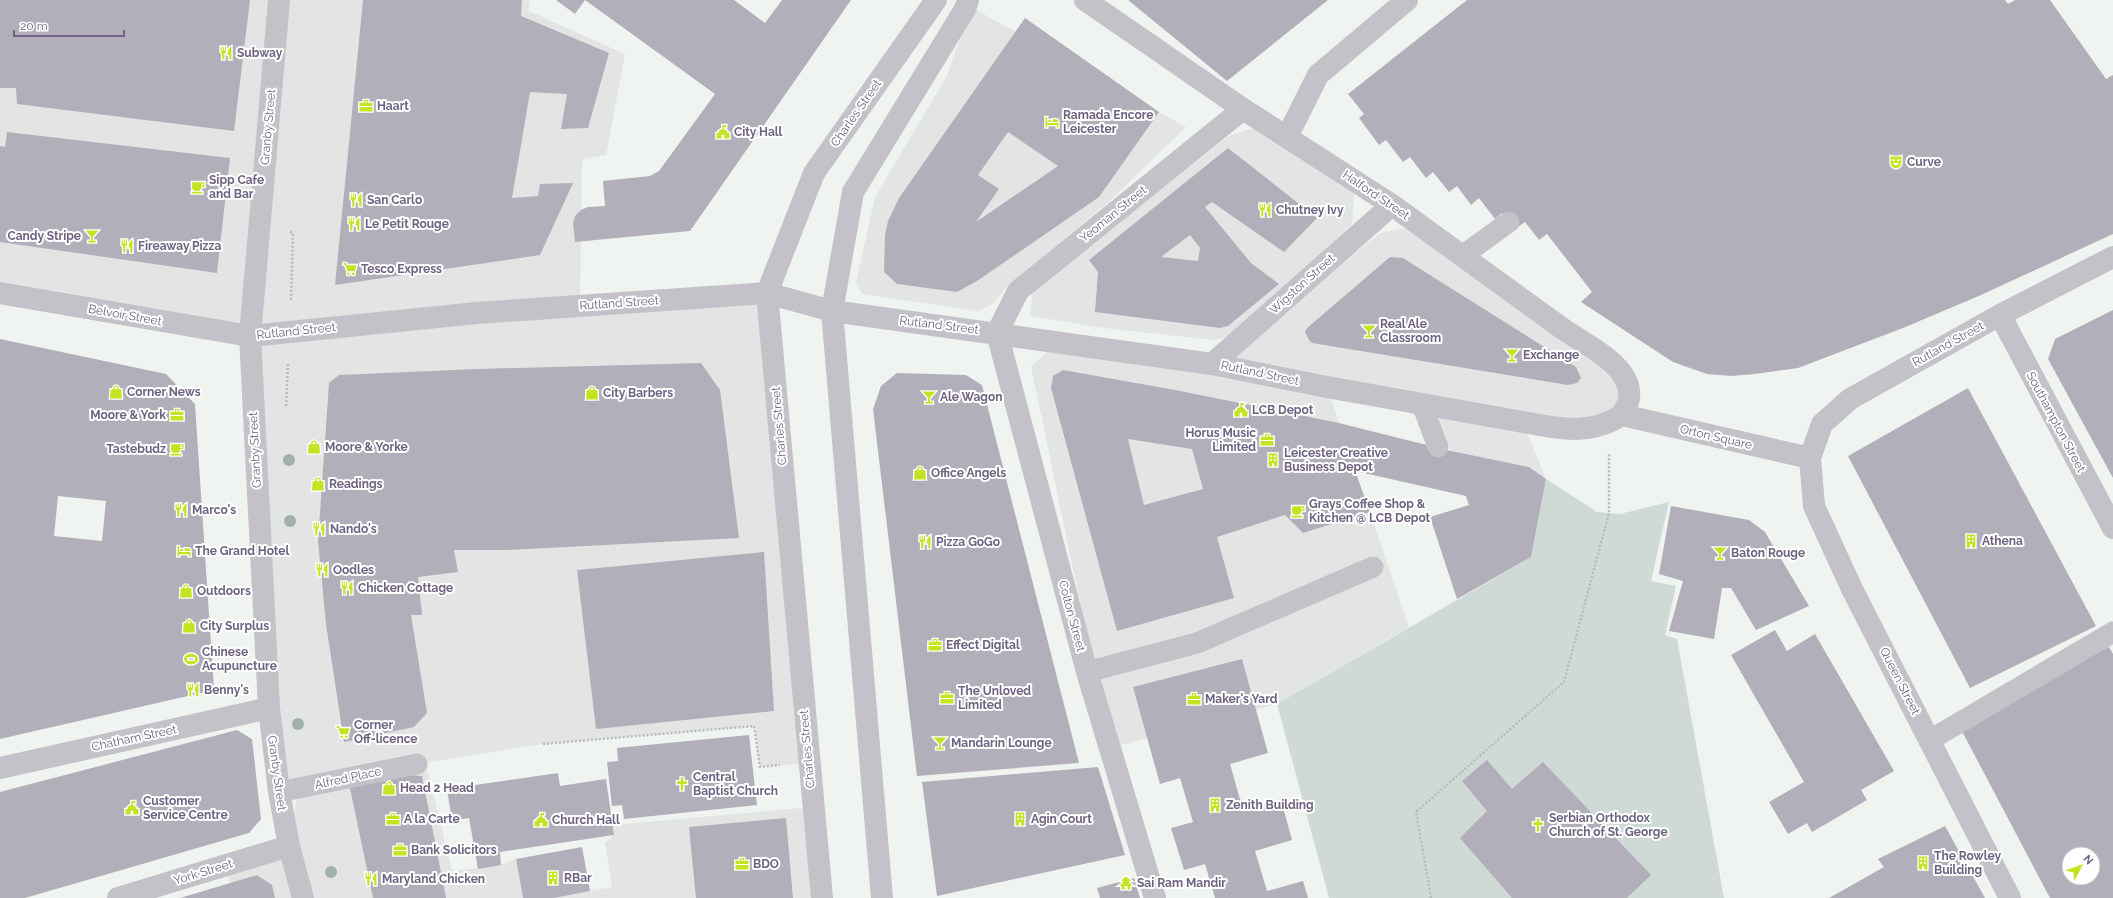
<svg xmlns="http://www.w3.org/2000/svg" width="2113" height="898" viewBox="0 0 2113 898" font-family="Raleway,sans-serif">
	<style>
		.built { fill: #e3e5e4 }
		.green { fill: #cfd9d5 }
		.building { fill: #b2afba; fill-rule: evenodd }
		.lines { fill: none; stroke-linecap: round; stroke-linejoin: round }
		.path { stroke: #bab9bd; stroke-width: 2.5; stroke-dasharray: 2 2; stroke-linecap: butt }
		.service { stroke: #c4c1c8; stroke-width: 21 }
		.pedestrian { stroke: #c4c1c8; stroke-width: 22 }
		.minor { stroke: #c4c1c8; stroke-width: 22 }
		.tree { fill: #a2b0ab }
		.labels { text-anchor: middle; stroke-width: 4; stroke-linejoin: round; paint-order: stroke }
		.poi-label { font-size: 12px; font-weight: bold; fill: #6e6381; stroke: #fff; text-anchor: start }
		.street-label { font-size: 12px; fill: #6e6381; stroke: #fff }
	</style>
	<rect width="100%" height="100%" fill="#f0f4f0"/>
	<path class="built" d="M0 0H529V11L625 54 606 155 582 159 580 306 767 293 808 763 760 767 754 726 543 744 417 764 279 792 250 336 0 293Z
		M971 7 1186 127 1110 201 1007 286 993 304 979 311 862 294 856 283 875 197 947 76Z
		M1254 128 1354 194 1352 225 1231 336 1213 340 1104 328 1030 316 1033 289 1230 135Z
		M1404 228 1574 346 1617 365 1622 415 1523 423 1546 479 1531 557 1493 578 1436 407 1212 364 1381 233Z
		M1050 350 1327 387 1409 627 1277 704 1110 748 1031 366Z
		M427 768 452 871 501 865 516 859 523 898H234L225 866 289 846 297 796Z
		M813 807 821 898H553L612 887 605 843 614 835 613 825Z"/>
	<path class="green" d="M1546 479 1597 512 1620 514 1669 502 1651 581 1676 586 1665 635 1677 639 1724 898H1329L1277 704 1531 557Z"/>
	<path class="building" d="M0 0H250L234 131 17 104 16 88H0Z
		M363 0H522L521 16 609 53 588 128 561 129 567 94 530 92 512 198 538 196 540 184 573 183 540 255 335 285Z
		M556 0H585L575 14Z
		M585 0H734L765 23 782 0H851L690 231 575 242 573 223 575 216 581 210 588 207 605 206 603 181 650 176 659 171 715 94Z
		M1128 0H1328L1227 81Z
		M1467 0H2005L2008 4 2015 0H2050L2106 79 2113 75V234L1981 295 1903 328 1798 368 1755 374 1731 376 1707 374 1673 362 1581 302 1592 292 1547 234 1539 240 1525 222 1515 229 1502 213 1495 219 1479 198 1471 205 1457 186 1449 192 1433 172 1426 178 1410 157 1403 162 1386 140 1379 145 1359 118 1364 114 1348 94Z
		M1025 18 1159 112 1099 197 977 281 957 292 897 284 884 272 885 235 888 221 899 198ZM1008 132 1058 166 976 222 999 189 978 175Z
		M7 132 230 158 217 273 0 242V146L5 147Z
		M1228 148 1317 218 1284 252 1212 202 1205 207 1251 263 1279 284 1228 326 1220 328 1095 312 1098 272 1089 260ZM1190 235 1200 248 1198 261 1161 257Z
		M1390 257 1403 258 1576 367 1581 378 1577 383 1568 385 1312 343 1309 340 1305 332 1307 328Z
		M2113 310V478L2048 359 2055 339Z
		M0 339 166 374 195 404 214 690 0 739ZM58 496 106 501 102 541 54 536Z
		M701 363 720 390 739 538 506 550H454L458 572 418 577 422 615H411L427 713 414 727 344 742 326 624 318 541 329 383 339 375 477 369Z
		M1063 370 1175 390 1339 423 1451 451 1529 467 1546 479 1531 557 1457 599 1430 517 1469 505 1466 496 1355 471 1370 512 1303 533 1285 515 1217 537 1234 598 1117 631 1051 388 1053 376ZM1128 439 1192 449 1203 489 1144 505Z
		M897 373 966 375 982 385 1079 763 917 776 873 409 881 386Z
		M1968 388 2096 626 1970 688 1848 456Z
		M1671 506 1749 520 1765 532 1809 606 1756 630 1731 588H1722L1714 639 1669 631 1683 581 1659 574Z
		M764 552 774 711 596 729 577 570Z
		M1775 630 1787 651 1815 634 1894 771 1861 790 1867 800 1812 832 1807 823 1788 834 1769 802 1804 782 1731 655Z
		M2109 647 2113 654V898H2050L1955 718ZM2069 854H2093V878H2069Z
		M1242 659 1268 753 1230 764 1243 810 1281 800 1292 840 1255 851 1267 891 1303 881 1308 898H1215L1205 864 1184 870 1171 828 1193 822 1180 778 1160 784 1133 687Z
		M237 730 252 739 261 819 249 833 25 898H0V792Z
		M749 735 757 805 624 819 622 805 612 806 607 762 618 761 617 748Z
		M1487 760 1512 789 1543 762 1651 875 1627 898H1512L1460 838 1487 811 1462 781Z
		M1098 767 1125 855 937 896 922 782Z
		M558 773 560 786 606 779 614 835 500 852 501 865 478 869 469 818 452 821 447 789Z
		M407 775 422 776 446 898H373L350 788 355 784Z
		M786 818 793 898H696L689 827Z
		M1945 826 1985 898H1829L1884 867 1878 859Z
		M582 847 590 891 554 898H523L516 859Z
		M257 875 272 885 275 898H180Z
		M1134 878 1140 898H1100L1097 888Z"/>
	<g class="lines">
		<path class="path" d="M290 232 293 233 291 300
			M286 406 288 363
			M543 744 754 726 760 767 780 765
			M1431 898 1416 812 1564 682 1609 513V454"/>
		<path class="service" d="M1462 256 1509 222
			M1422 404 1438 447
			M1087 672 1197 643 1373 567
			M1930 740 2113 632
			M279 792 417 764"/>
		<path class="pedestrian" d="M1085 0 1243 109
			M1563 329C1585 344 1633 366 1629 398 1629 403 1624 410 1622 415
			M1622 415 1810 458
			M1523 422C1559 429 1589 436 1622 415"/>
		<path class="minor" d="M279 0 250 336 269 708 279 792 289 846 303 898
			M1287 137 1318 75 1407 0
			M0 293 250 336 477 313 767 293 832 311 1212 364 1327 387 1523 422
			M2000 315 2113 528
			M997 333 1018 291 1243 109 1392 205 1563 329
			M997 333 1087 672 1155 898
			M1212 364 1392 205
			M0 768 269 708
			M118 898 289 846
			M822 898 767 293 814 173 936 0
			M882 898 832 311 853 192 965 9 968 0
			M2010 898 1852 589 1814 506 1810 458 1822 424 1850 399 2000 315 2113 257"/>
	</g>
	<g class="tree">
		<circle cx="289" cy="460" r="6"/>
		<circle cx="290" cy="521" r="6"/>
		<circle cx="298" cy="724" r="6"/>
		<circle cx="331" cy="872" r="6"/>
	</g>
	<defs>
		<g id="restaurant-bare" transform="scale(1.08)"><path d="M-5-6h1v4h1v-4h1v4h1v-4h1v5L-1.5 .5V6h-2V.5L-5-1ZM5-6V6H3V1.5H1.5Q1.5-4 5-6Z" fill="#c4e322" stroke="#fff" stroke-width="2.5" paint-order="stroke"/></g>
		<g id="office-bare" transform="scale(1.08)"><path d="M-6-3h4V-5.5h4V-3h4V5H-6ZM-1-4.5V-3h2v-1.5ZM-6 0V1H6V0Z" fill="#c4e322" stroke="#fff" stroke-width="2.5" paint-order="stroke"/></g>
		<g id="hotel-bare" transform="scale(1.08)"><path d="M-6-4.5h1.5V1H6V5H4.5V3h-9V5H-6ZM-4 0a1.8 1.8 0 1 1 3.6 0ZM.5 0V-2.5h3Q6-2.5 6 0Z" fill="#c4e322" stroke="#fff" stroke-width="2.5" paint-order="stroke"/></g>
		<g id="civic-bare" transform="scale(1.08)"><path d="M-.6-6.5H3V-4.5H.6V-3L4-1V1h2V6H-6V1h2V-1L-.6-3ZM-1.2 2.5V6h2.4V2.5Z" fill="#c4e322" stroke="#fff" stroke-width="2.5" paint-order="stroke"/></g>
		<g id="theatre-bare" transform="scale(1.08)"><path d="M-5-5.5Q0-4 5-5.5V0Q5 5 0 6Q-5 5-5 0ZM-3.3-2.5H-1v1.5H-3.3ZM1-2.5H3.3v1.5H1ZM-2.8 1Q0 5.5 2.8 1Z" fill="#c4e322" stroke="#fff" stroke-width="2.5" paint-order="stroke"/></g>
		<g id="cafe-bare" transform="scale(1.08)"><path d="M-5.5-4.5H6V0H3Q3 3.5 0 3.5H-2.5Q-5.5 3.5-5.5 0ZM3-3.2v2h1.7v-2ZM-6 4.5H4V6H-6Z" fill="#c4e322" stroke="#fff" stroke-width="2.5" paint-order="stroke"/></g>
		<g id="bar-bare" transform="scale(1.08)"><path d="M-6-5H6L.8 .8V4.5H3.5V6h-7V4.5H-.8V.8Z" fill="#c4e322" stroke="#fff" stroke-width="2.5" paint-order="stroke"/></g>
		<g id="supermarket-bare" transform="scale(1.08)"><path d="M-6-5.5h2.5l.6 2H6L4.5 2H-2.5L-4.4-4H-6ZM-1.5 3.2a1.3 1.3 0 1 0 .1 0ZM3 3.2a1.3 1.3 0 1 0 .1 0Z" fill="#c4e322" stroke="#fff" stroke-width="2.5" paint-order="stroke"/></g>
		<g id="shop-bare" transform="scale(1.08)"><path d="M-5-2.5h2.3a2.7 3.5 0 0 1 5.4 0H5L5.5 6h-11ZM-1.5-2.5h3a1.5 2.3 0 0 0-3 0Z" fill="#c4e322" stroke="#fff" stroke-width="2.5" paint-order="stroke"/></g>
		<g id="building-bare" transform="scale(1.08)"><path d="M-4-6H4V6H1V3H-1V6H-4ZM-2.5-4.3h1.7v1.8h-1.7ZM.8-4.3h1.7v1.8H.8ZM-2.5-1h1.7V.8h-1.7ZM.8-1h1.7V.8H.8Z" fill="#c4e322" stroke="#fff" stroke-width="2.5" paint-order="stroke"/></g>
		<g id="stadium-bare" transform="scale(1.08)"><path d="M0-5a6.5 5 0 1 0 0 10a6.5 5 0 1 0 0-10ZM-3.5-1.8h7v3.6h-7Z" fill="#c4e322" stroke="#fff" stroke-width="2.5" paint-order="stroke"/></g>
		<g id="church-bare" transform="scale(1.08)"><path d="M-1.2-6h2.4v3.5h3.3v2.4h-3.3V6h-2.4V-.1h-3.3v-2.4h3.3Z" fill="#c4e322" stroke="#fff" stroke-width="2.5" paint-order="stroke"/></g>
		<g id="temple-bare" transform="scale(1.08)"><path d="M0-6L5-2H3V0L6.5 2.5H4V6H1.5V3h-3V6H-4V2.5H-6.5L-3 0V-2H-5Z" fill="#c4e322" stroke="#fff" stroke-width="2.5" paint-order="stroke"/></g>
	</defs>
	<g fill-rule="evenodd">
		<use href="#restaurant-bare" x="226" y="53"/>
		<use href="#office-bare" x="366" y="106"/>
		<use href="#hotel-bare" x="1052" y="122"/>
		<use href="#civic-bare" x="723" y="132"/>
		<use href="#theatre-bare" x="1896" y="162"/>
		<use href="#cafe-bare" x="198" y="187"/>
		<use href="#restaurant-bare" x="356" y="200"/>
		<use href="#restaurant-bare" x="1265" y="210"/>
		<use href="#restaurant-bare" x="354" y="224"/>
		<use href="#bar-bare" x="92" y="236"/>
		<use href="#restaurant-bare" x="127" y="246"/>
		<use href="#supermarket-bare" x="350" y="269"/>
		<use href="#bar-bare" x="1369" y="331"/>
		<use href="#bar-bare" x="1512" y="355"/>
		<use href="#shop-bare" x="116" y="392"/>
		<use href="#shop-bare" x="592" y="393"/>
		<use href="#bar-bare" x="929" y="397"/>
		<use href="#civic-bare" x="1241" y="410"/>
		<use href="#office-bare" x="177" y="415"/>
		<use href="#office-bare" x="1267" y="440"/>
		<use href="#shop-bare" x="314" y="447"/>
		<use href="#cafe-bare" x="177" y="449"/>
		<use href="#building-bare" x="1273" y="460"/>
		<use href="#shop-bare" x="920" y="473"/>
		<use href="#shop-bare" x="318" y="484"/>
		<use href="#restaurant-bare" x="181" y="510"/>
		<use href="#cafe-bare" x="1298" y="511"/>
		<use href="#restaurant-bare" x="319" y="529"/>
		<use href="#building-bare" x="1971" y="541"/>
		<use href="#restaurant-bare" x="925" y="542"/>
		<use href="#hotel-bare" x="184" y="551"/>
		<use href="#bar-bare" x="1720" y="553"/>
		<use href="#restaurant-bare" x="322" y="570"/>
		<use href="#restaurant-bare" x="347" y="588"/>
		<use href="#shop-bare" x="186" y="591"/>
		<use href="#shop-bare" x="189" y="626"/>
		<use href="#office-bare" x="935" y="645"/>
		<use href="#stadium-bare" x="191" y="659"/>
		<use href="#restaurant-bare" x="193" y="690"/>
		<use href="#office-bare" x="947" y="698"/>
		<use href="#office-bare" x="1194" y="699"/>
		<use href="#supermarket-bare" x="343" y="732"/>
		<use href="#bar-bare" x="940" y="743"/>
		<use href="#church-bare" x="682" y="784"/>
		<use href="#shop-bare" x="389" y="788"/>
		<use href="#building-bare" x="1215" y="805"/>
		<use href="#civic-bare" x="132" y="808"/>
		<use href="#office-bare" x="393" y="819"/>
		<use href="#building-bare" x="1020" y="819"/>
		<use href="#civic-bare" x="541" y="820"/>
		<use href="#church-bare" x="1538" y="825"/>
		<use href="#office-bare" x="400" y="850"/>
		<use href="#building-bare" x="1923" y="863"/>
		<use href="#office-bare" x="742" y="864"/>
		<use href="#building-bare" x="553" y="878"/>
		<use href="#restaurant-bare" x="371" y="879"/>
		<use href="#temple-bare" x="1126" y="883"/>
	</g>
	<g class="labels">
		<g class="poi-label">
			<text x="237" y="57">Subway</text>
			<text x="377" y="110">Haart</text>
			<text x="1063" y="119">Ramada Encore<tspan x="1063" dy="14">Leicester</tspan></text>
			<text x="734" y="136">City Hall</text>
			<text x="1907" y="166">Curve</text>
			<text x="209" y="184">Sipp Cafe<tspan x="209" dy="14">and Bar</tspan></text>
			<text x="367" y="204">San Carlo</text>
			<text x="1276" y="214">Chutney Ivy</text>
			<text x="365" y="228">Le Petit Rouge</text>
			<text x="81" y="240" text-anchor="end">Candy Stripe</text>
			<text x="138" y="250">Fireaway Pizza</text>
			<text x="361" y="273">Tesco Express</text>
			<text x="1380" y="328">Real Ale<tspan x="1380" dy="14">Classroom</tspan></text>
			<text x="1523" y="359">Exchange</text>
			<text x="127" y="396">Corner News</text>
			<text x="603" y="397">City Barbers</text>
			<text x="940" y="401">Ale Wagon</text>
			<text x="1252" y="414">LCB Depot</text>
			<text x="166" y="419" text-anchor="end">Moore &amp; York</text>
			<text x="1256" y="437" text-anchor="end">Horus Music<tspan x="1256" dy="14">Limited</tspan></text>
			<text x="325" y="451">Moore &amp; Yorke</text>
			<text x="166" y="453" text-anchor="end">Tastebudz</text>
			<text x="1284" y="457">Leicester Creative<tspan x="1284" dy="14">Business Depot</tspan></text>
			<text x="931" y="477">Office Angels</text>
			<text x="329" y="488">Readings</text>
			<text x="1309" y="508">Grays Coffee Shop &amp;<tspan x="1309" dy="14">Kitchen @ LCB Depot</tspan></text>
			<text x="192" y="514">Marco's</text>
			<text x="330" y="533">Nando's</text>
			<text x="1982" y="545">Athena</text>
			<text x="936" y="546">Pizza GoGo</text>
			<text x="195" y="555">The Grand Hotel</text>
			<text x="1731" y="557">Baton Rouge</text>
			<text x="333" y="574">Oodles</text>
			<text x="358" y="592">Chicken Cottage</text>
			<text x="197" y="595">Outdoors</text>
			<text x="200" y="630">City Surplus</text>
			<text x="946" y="649">Effect Digital</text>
			<text x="202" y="656">Chinese<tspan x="202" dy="14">Acupuncture</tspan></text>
			<text x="204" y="694">Benny's</text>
			<text x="958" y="695">The Unloved<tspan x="958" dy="14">Limited</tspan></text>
			<text x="1205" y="703">Maker's Yard</text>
			<text x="354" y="729">Corner<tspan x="354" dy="14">Off-licence</tspan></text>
			<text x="951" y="747">Mandarin Lounge</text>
			<text x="693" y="781">Central<tspan x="693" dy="14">Baptist Church</tspan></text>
			<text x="400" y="792">Head 2 Head</text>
			<text x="143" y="805">Customer<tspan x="143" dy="14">Service Centre</tspan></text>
			<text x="1226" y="809">Zenith Building</text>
			<text x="1549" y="822">Serbian Orthodox<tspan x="1549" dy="14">Church of St. George</tspan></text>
			<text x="404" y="823">A la Carte</text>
			<text x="1031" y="823">Agin Court</text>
			<text x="552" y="824">Church Hall</text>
			<text x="411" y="854">Bank Solicitors</text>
			<text x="1934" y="860">The Rowley<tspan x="1934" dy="14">Building</tspan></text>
			<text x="753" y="868">BDO</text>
			<text x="564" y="882">RBar</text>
			<text x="382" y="883">Maryland Chicken</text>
			<text x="1137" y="887">Sai Ram Mandir</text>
		</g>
		<g class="street-label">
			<text transform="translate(856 113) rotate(-55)" y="4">Charles Street</text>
			<text transform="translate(268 127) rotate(-85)" y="4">Granby Street</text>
			<text transform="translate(1376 195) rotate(34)" y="4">Halford Street</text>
			<text transform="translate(1113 214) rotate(-39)" y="4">Yeoman Street</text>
			<text transform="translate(1302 284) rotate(-42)" y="4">Wigston Street</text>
			<text transform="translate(619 303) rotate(-4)" y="4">Rutland Street</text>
			<text transform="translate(125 315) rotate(10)" y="4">Belvoir Street</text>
			<text transform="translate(939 325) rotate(7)" y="4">Rutland Street</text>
			<text transform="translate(296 331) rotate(-6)" y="4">Rutland Street</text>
			<text transform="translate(1948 344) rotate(-29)" y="4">Rutland Street</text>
			<text transform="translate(1260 373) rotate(12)" y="4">Rutland Street</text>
			<text transform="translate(2056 422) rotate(62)" y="4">Southampton Street</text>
			<text transform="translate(779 426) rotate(-95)" y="4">Charles Street</text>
			<text transform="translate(1716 437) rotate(13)" y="4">Orton Square</text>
			<text transform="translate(255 450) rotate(-93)" y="4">Granby Street</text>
			<text transform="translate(1072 616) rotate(75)" y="4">Colton Street</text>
			<text transform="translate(1900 681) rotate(63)" y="4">Queen Street</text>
			<text transform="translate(134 738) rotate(-12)" y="4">Chatham Street</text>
			<text transform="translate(807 749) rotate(-95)" y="4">Charles Street</text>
			<text transform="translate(277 773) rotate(82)" y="4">Granby Street</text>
			<text transform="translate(348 778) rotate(-12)" y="4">Alfred Place</text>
			<text transform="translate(203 872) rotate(-17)" y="4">York Street</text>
		</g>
	</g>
	<g transform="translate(2081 866) rotate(49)"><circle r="19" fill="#ffffff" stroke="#c5c1cd"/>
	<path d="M0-3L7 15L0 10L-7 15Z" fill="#c4e322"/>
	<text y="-6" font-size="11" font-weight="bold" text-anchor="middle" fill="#6e6381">N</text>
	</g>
	<path d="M14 30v6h110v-6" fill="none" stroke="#6e6381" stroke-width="2"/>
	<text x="20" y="30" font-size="12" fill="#6e6381" stroke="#ffffff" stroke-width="3" paint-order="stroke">20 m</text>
</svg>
